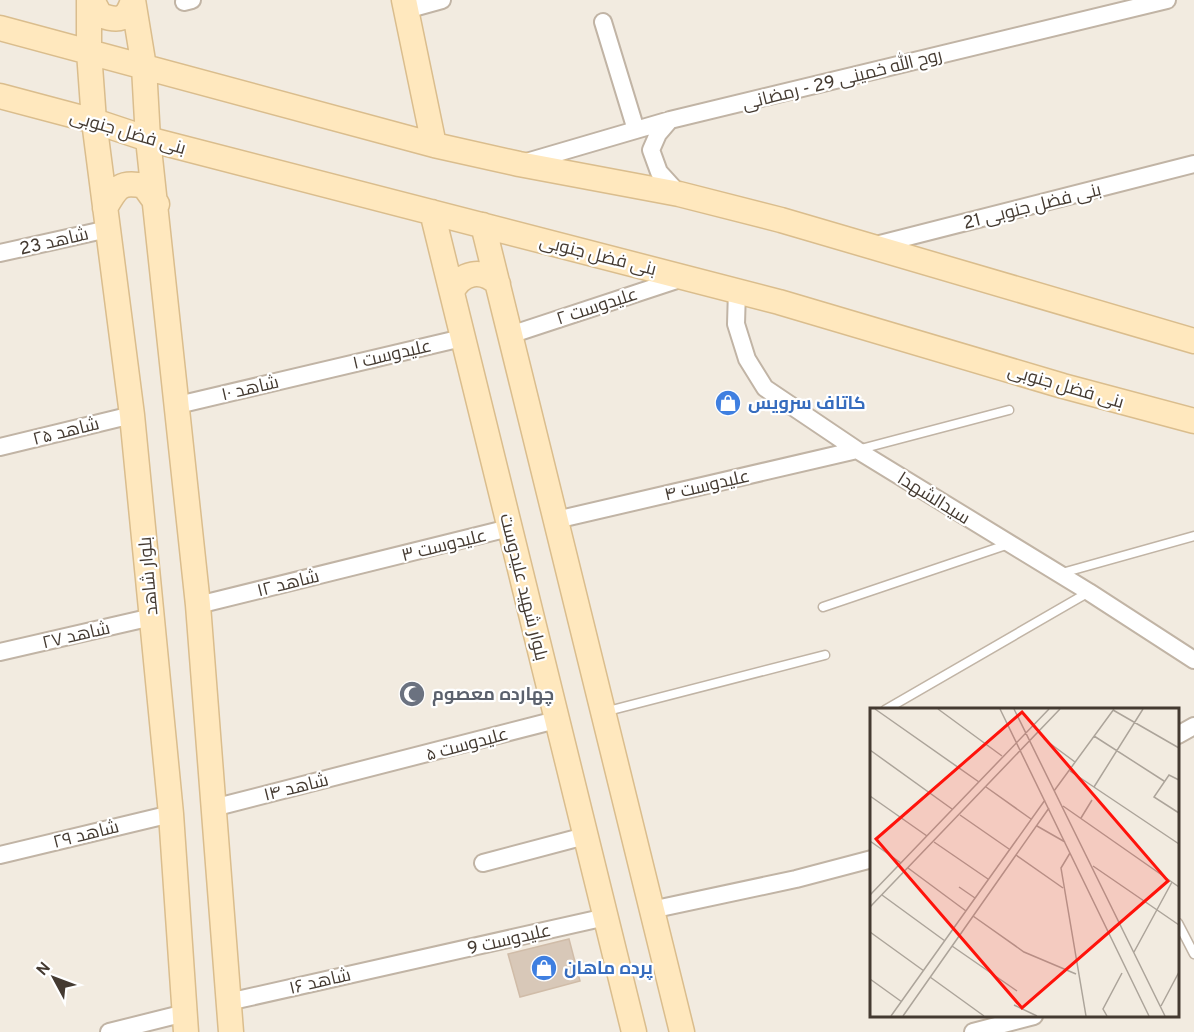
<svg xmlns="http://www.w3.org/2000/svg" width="1194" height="1032" viewBox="0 0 1194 1032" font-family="Overpass,Cairo,sans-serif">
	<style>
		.building { fill: #d8c8b8; stroke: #d0bca8; stroke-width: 1.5 }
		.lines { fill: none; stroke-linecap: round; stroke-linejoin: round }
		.service-casing { stroke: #c1b4a5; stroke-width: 11 }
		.minor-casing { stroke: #c1b4a5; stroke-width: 20 }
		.secondary-casing { stroke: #dabd8d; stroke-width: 27 }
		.service { stroke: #fff; stroke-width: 8 }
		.minor { stroke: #fff; stroke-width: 16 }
		.secondary { stroke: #ffe8be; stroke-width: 24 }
		.labels { text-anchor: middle; stroke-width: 4.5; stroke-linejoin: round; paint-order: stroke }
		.street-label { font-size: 18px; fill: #443a31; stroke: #fff }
		.shop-label { font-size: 18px; font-weight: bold; fill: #366cbe; stroke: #fff; text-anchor: start }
		.worship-label { font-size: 18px; font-weight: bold; fill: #5b616d; stroke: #fff; text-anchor: start }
		.inset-road { fill: none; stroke: #aca49a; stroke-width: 1.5 }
		.view { fill: #ff130b; fill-opacity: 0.15; stroke: #ff130b; stroke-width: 3 }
		.inset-edge { fill: none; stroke: #443a31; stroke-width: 3 }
	</style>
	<rect width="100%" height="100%" fill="#f2ebe0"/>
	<path class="building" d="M569 939 580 981 520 997 508 954Z"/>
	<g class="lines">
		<g class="service-casing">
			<path id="service" d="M857 450 1009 410
				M1062 573 1194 536
				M823 607 1009 544
				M885 710 1089 592
				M604 712 825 655
				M1178 923 1194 954"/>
		</g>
		<g class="minor-casing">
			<path id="minor" d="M184 2 192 0
				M406 10 442 0
				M603 22 636 130
				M670 120 658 134 651 150 659 172 679 194
				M523 163 670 120 1167 0
				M872 246 1194 164
				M0 253 108 229
				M737 290 736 324 747 359 765 388 857 450 1089 592 1194 660
				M510 335 683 278
				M178 405 462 338
				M0 447 132 415
				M556 520 857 450
				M198 605 509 528
				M0 652 152 617
				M1178 735 1194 726
				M213 808 556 720
				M0 855 171 814
				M483 863 585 836
				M651 910 796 879 872 859
				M228 1002 606 917
				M109 1032 185 1013
				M973 1032 1034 1016"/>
		</g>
		<g class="secondary-casing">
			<path id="secondary" d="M89 0V52L94 121 132 415 171 814 186 1032
				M92 0 100 15C119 22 127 20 133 0
				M133 0 144 67 148 139 198 605 231 1032
				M404 0 434 145
				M0 28 434 145 519 164 679 194 781 220 1194 341
				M0 96 94 121 148 139 779 302 1063 386 1194 421
				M105 208C117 187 120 181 144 186L157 204
				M432 212 634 1032
				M483 225 682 1032
				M452 292C461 272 482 268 498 284"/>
		</g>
		<use href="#service" class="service"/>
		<use href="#minor" class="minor"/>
		<use href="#secondary" class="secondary"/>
	</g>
	<defs>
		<g id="shop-disc" transform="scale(1.35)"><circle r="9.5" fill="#3f7fe0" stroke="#fff"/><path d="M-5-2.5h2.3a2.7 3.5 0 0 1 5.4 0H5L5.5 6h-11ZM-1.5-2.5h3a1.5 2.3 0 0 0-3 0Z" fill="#fff"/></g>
		<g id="mosque-disc" transform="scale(1.35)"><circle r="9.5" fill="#6b7280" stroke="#fff"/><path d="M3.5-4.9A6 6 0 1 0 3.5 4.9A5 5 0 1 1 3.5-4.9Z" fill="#fff"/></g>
	</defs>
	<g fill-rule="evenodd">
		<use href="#shop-disc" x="728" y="403"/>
		<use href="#mosque-disc" x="412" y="694"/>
		<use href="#shop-disc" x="544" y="968"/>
	</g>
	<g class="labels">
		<g class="street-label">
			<text transform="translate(842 79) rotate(-14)" y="6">روح الله خمینی 29 - رمضانی</text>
			<text transform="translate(128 132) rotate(16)" y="6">بنی فضل جنوبی</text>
			<text transform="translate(1032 206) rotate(-14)" y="6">بنی فضل جنوبی 21</text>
			<text transform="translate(54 241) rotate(-13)" y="6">شاهد 23</text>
			<text transform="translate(598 255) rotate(14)" y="6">بنی فضل جنوبی</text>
			<text transform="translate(597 306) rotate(-18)" y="6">علیدوست ۲</text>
			<text transform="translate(392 354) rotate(-13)" y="6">علیدوست ۱</text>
			<text transform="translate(1066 386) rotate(16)" y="6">بنی فضل جنوبی</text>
			<text transform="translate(250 388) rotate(-13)" y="6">شاهد ۱۰</text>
			<text transform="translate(66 431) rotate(-14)" y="6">شاهد ۲۵</text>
			<text transform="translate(707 485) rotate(-13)" y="6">علیدوست ۴</text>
			<text transform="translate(934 498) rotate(32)" y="6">سیدالشهدا</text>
			<text transform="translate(444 545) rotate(-14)" y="6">علیدوست ۳</text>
			<text transform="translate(148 576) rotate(-95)" y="6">بلوار شاهد</text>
			<text transform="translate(288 583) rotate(-14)" y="6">شاهد ۱۲</text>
			<text transform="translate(524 587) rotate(76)" y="6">بلوار شهید علیدوست</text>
			<text transform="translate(76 635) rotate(-13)" y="6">شاهد ۲۷</text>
			<text transform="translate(467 744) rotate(-15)" y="6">علیدوست ۵</text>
			<text transform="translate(296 787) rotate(-14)" y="6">شاهد ۱۴</text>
			<text transform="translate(86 834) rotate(-14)" y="6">شاهد ۲۹</text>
			<text transform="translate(509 939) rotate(-13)" y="6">علیدوست 9</text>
			<text transform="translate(320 981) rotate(-13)" y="6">شاهد ۱۶</text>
		</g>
		<g class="shop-label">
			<text x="748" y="409">کاتاف سرویس</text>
			<text x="564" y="974">پرده ماهان</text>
		</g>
		<g class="worship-label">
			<text x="432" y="700">چهارده معصوم</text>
		</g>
	</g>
	<g transform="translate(870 708)">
		<rect width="309" height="309" fill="#f2ebe0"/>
		<path class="inset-road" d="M5 1 109 74M68 1 132 48M130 1 279 308M144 1 295 308M243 2 309 40M224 28 294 73M174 31 205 54M0 42 82 101M200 63 309 136M309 72 299 67 284 89 309 105M116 79 161 111M224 79 273 1M184 83 244 1M0 88 57 128M193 98 309 179M90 107 139 141M211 110 222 92M167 118 195 134M0 133 31 155M64 134 118 171M200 145 191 160 216 308M146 147 193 180M223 158 309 217M38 160 96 203M89 179 105 190M0 187 179 1M12 187 75 233M0 199 190 1M103 208 154 244 206 266M0 224 54 263M82 238 147 283M264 244 302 174M60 269 114 308M0 271 32 294M144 297 167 308M291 298 309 264M21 308 175 92M33 308 179 100M237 308 233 301 252 265"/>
		<path class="view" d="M152 4 298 173 152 300 6 131Z"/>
		<rect width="309" height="309" class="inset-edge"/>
	</g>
	<g transform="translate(54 978) rotate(311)" stroke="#ffffff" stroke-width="4.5" paint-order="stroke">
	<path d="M0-4.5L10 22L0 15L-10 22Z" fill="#443a31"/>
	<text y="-9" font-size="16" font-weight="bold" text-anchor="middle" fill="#443a31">N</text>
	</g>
</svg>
